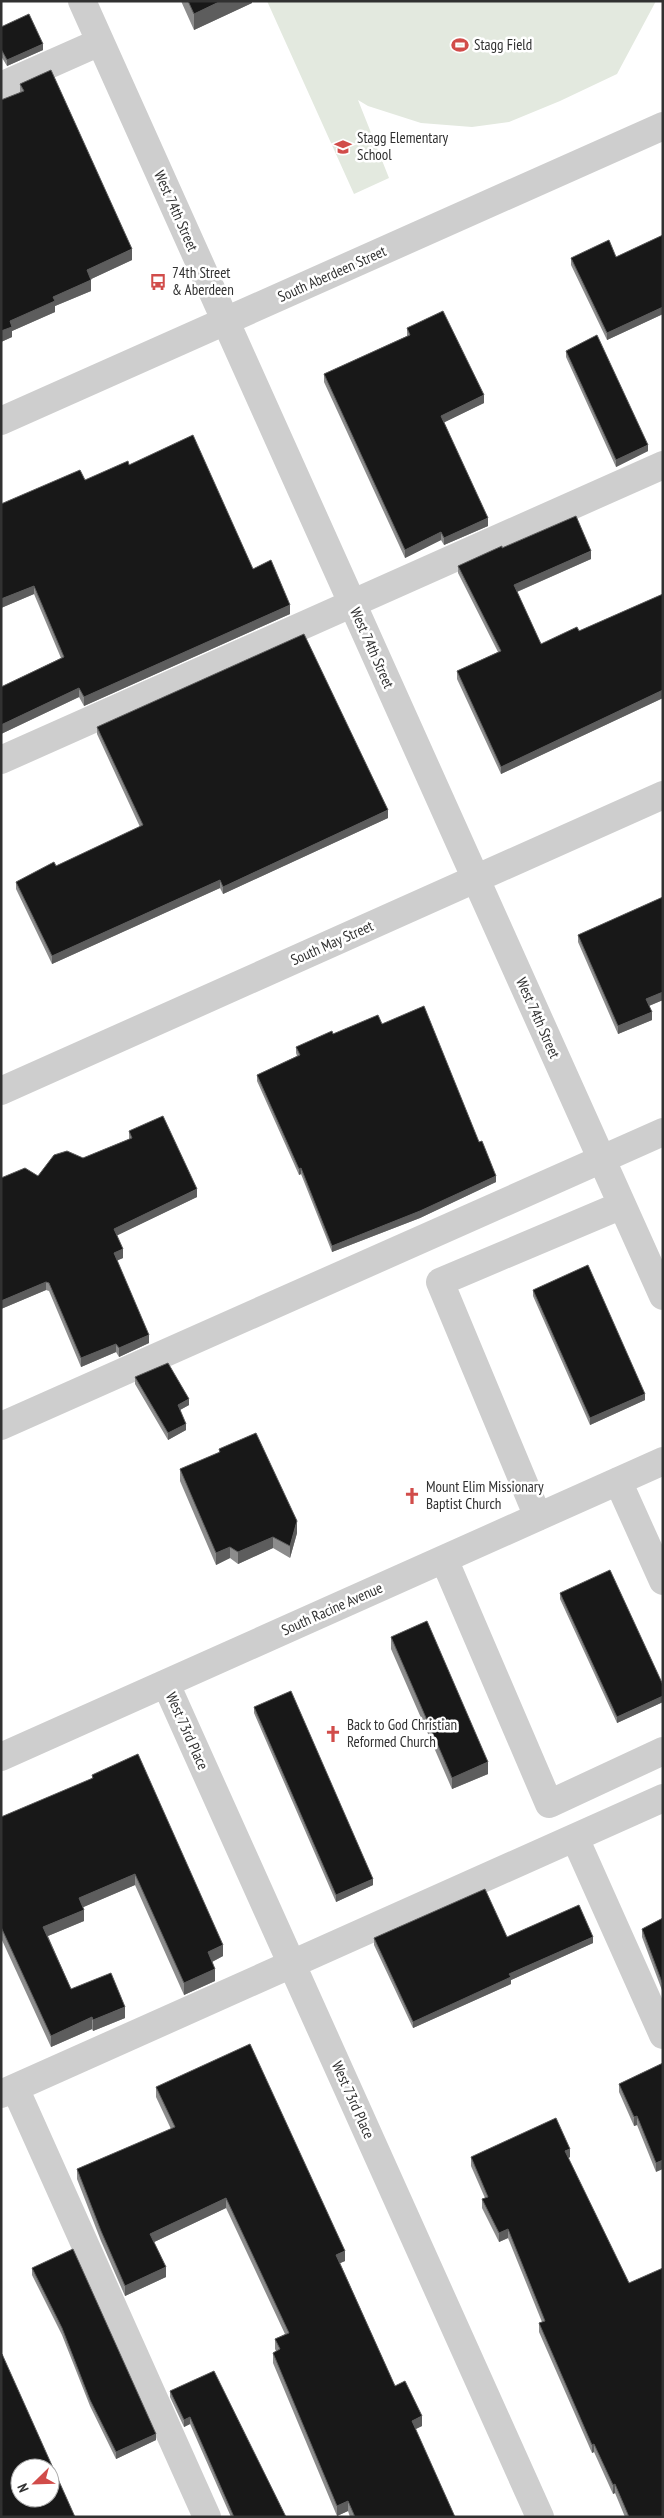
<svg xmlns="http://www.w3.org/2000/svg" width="664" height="2518" viewBox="0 0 664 2518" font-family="'PT Sans Narrow',sans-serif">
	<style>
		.green { fill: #e3e9df }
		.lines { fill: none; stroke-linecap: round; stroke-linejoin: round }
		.minor { stroke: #cecece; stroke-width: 28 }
		.wall { fill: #8c8c8c }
		.shaded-wall { fill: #5d5d5d }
		.building { fill: #181818; stroke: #5d5d5d; fill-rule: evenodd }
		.labels { text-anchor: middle; stroke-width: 5; stroke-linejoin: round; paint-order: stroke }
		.poi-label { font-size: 15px; fill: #313131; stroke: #fff; text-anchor: start }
		.street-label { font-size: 15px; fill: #313131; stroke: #fff }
	</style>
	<rect width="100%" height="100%" fill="#fff"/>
	<path class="green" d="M267 1H656L617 74 560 101 509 122 472 127 421 123 368 106 358 100 389 178 354 194Z"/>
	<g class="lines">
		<path class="minor" d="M82 1 663 1296
			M1 86 100 42
			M1 421 663 126
			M1 760 663 465
			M1 1091 663 795
			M1 1426 663 1132
			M618 1481 663 1581
			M538 1517 440 1282 622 1205
			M444 1559 549 1804 663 1751
			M166 1684 540 2517
			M1 1757 663 1461
			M575 1838 663 2035
			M15 2088 207 2517
			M1 2094 663 1798"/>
	</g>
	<path class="wall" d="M181 1H252V3L194 30Z
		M1 27 43 50 7 66 1 56Z
		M20 84 132 260 91 279V291L55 306V312L12 331V337L1 342 20 92Z
		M663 235V314L607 340 571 265V258L616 257Z
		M407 328 484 403 444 422 488 526 444 545 441 540 405 558 324 382V374L407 336Z
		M566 351 648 451 616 467 566 357Z
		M129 465 253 569 290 614 84 706 79 697 1 734V687L61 658 34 594 1 608V504L85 480Z
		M502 548 591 559 517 592 541 644 579 631 663 594V698L501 774 457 679V671L498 652 458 573V566Z
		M97 727 388 818 223 894 220 888 52 964 16 889V882L56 866 140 827 97 734Z
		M663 897V1000L649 1006 652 1020 618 1034 578 942V935Z
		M382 1024 496 1182 420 1218 332 1252 301 1174 299 1175 257 1081V1075L297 1056 296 1053V1047L333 1034Z
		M129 1131 197 1197 117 1235 123 1258 117 1260 149 1343 119 1357 116 1352 81 1367 49 1291 46 1290 1 1309V1178L38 1176 83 1158 129 1139Z
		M533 1290 645 1400 590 1425 533 1296Z
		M135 1377 189 1405 180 1410 186 1430 168 1440 135 1384Z
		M219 1449 297 1533 290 1558 273 1548 238 1564 230 1558 216 1565 180 1481V1469L219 1453Z
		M560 1593 663 1685V1702L617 1723 560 1599Z
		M391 1637 488 1774 452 1789 391 1649Z
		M254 1707 373 1885 336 1902 254 1713Z
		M92 1775 223 1956 212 1962 215 1981 184 1995 135 1885 83 1907 84 1921 48 1936 71 1989 125 2018 93 2031 92 2029 51 2047 1 1938V1817L92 1779Z
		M663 1918V1993L642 1937V1929Z
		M507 1937 593 1943 511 1980V1984L413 2028 374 1945V1938Z
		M663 2063 656 2172 637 2125 634 2126 619 2092V2084Z
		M156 2087 345 2261 340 2263 395 2386 422 2426 415 2429 455 2517H350L348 2511 337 2516 273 2363V2353L276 2351 275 2349V2339L285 2334 226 2208 154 2242 166 2277 125 2296 101 2241 77 2179V2169L171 2129 156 2097Z
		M471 2157H570L568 2158 663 2517H625L615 2493 613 2494 594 2452 592 2453 539 2332V2323L542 2322 508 2238 499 2242 482 2208V2199L485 2198 471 2166Z
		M32 2268 156 2440 116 2459 90 2406 62 2335 32 2275Z
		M170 2391 286 2517H231L190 2424 184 2427 170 2397Z"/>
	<path class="shaded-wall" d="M221 1H252V3L194 30V14Z
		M43 44V50L7 66V60Z
		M132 249V260L87 281V270Z
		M91 280V291L55 306V312L12 331V337L1 342V331L10 321 53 297Z
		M663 307V314L607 340V333Z
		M484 395V403L441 424V416Z
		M648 445V451L616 467V460Z
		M488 518V526L444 545V538Z
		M441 532V540L405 558V550Z
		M591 551V559L514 593V585Z
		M34 586V594L1 608V599Z
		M290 605V614L84 706V697Z
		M79 688V697L1 734V725Z
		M663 690V698L501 774V767Z
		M388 810V818L223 894V887Z
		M220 880V888L52 964V956Z
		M663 992V1000L646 1007V999Z
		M652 1012V1020L618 1034V1026Z
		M301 1168V1174L299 1175V1169Z
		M496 1176V1182L420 1218 332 1252V1246Z
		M197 1189V1197L114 1237V1229Z
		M123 1249V1258L114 1262V1253Z
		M46 1282V1290L1 1309V1301Z
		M149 1335V1343L119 1357V1348Z
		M116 1344V1352L81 1367V1358Z
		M645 1394V1400L590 1425V1418Z
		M189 1399V1405L178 1411V1405Z
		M186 1424V1430L168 1440V1433Z
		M297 1521V1533L290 1558V1546Z
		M273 1537V1548L238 1564V1552Z
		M230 1547V1558L216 1565V1553Z
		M663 1696V1702L617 1723V1717Z
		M488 1762V1774L452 1789V1778Z
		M135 1874V1885L79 1909V1898Z
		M373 1879V1885L336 1902V1895Z
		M84 1910V1921L43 1938V1927Z
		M593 1937V1943L511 1980V1984L413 2028V2022L509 1974Z
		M223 1945V1956L208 1964V1952Z
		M215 1969V1981L184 1995V1983Z
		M125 2007V2018L93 2031V2020Z
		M92 2017V2029L51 2047V2036Z
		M637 2116V2125L634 2126V2117Z
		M570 2149V2157L565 2160V2151Z
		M663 2160V2169L656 2172V2163Z
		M226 2198V2208L150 2244V2234Z
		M508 2229V2238L499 2242V2233Z
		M345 2251V2261L336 2265V2255Z
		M166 2267V2277L125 2296V2286Z
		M422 2416V2426L412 2431V2421Z
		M190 2417V2424L184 2427V2420Z
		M156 2434V2440L116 2459V2452Z
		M594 2444V2452L592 2453V2445Z
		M615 2484V2493L613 2494V2485Z
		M348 2501V2511L337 2516V2506Z"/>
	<path class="building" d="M188 1H221L194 14Z
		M29 14 43 44 7 60 1 49V27Z
		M51 70 132 249 87 270 91 280 53 297 55 301 10 321 12 327 1 331V100L24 91 20 84Z
		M663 235V307L607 333 571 258 609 240 616 257Z
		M443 311 484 395 441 416 488 518 444 538 441 532 405 550 324 374 410 335 407 328Z
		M597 335 648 445 616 460 566 351Z
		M193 435 253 569 271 560 290 605 84 697 79 688 1 725V687L64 657 34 586 1 599V504L80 470 85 480 128 461 129 465Z
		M576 516 591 551 514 585 541 644 577 627 579 631 663 594V690L501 767 457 671 501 651 458 566 502 546V548Z
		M304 634 388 810 223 887 220 880 52 956 16 882 54 862 56 866 143 825 97 727Z
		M663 897V992L646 999 652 1012 618 1026 578 935Z
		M424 1006 479 1142 482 1141 496 1176 420 1211 332 1246 301 1168 299 1169 257 1075 300 1055 296 1047 332 1031 333 1034 378 1015 382 1024Z
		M163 1116 197 1189 114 1229 123 1249 114 1253 149 1335 119 1348 116 1344 81 1358 49 1283 46 1282 1 1301V1178L25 1168 38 1176 54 1155 67 1151 83 1158 132 1138 129 1131Z
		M588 1265 645 1394 590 1418 533 1290Z
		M168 1363 189 1399 178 1405 186 1424 168 1433 135 1377Z
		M256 1433 297 1521 290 1546 273 1537 238 1552 230 1547 216 1553 180 1469 220 1452 219 1449Z
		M610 1570 663 1685V1696L617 1717 560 1593Z
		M427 1621 488 1762 452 1778 391 1637Z
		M291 1691 373 1879 336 1895 254 1707Z
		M138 1754 223 1945 208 1952 215 1969 184 1983 135 1874 79 1898 84 1910 43 1927 71 1989 111 1973 125 2007 93 2020 92 2017 51 2036 1 1927V1817L93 1778 92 1775Z
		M485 1889 507 1937 579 1905 593 1937 509 1974 511 1977 413 2022 374 1938Z
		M663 1918V1985L642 1929Z
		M250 2044 345 2251 336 2255 395 2386 405 2381 422 2416 412 2421 455 2517H355L348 2501 337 2506 273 2353 280 2349 275 2339 289 2333 226 2198 150 2234 166 2267 125 2286 101 2231 77 2169 175 2127 156 2087Z
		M663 2063V2160L656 2163 637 2116 634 2117 619 2084Z
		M556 2118 570 2149 565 2151 629 2283 663 2268V2517H629L615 2484 613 2485 594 2444 592 2445 539 2323 545 2321 508 2229 499 2233 482 2199 488 2197 471 2157Z
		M73 2249 156 2434 116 2452 90 2400 62 2328 32 2268Z
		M1 2353 2 2354 75 2517H1ZM20 2468H50V2498H20Z
		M214 2371 286 2517H234L190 2417 184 2420 170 2391Z"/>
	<defs>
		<g id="stadium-bare" transform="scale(1.35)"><path d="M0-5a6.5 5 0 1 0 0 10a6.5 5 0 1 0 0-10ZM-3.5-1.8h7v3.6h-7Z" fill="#d14c4a" stroke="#fff" stroke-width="2.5" paint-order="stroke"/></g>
		<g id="school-bare" transform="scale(1.35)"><path d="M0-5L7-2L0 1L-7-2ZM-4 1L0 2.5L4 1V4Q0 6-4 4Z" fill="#d14c4a" stroke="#fff" stroke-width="2.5" paint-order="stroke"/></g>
		<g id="bus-bare" transform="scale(1.35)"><path d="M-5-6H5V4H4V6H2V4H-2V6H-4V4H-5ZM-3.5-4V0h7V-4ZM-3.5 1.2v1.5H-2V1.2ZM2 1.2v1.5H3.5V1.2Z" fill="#d14c4a" stroke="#fff" stroke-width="2.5" paint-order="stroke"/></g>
		<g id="church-bare" transform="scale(1.35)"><path d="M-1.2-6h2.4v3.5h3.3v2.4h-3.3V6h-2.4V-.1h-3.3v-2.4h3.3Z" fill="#d14c4a" stroke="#fff" stroke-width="2.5" paint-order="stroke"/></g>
	</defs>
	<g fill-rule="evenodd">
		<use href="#stadium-bare" x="460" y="45"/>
		<use href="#school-bare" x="343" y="147"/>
		<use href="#bus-bare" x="158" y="282"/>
		<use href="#church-bare" x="412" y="1496"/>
		<use href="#church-bare" x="333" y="1734"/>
	</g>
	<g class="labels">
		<g class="poi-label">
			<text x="474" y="50">Stagg Field</text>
			<text x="357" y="143">Stagg Elementary<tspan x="357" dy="17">School</tspan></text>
			<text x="172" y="278">74th Street<tspan x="172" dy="17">&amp; Aberdeen</tspan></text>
			<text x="426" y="1492">Mount Elim Missionary<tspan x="426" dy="17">Baptist Church</tspan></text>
			<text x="347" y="1730">Back to God Christian<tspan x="347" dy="17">Reformed Church</tspan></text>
		</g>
		<g class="street-label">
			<text transform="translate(176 211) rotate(66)" y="5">West 74th Street</text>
			<text transform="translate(332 274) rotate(-24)" y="5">South Aberdeen Street</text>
			<text transform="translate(372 648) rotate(66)" y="5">West 74th Street</text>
			<text transform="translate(332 943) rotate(-24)" y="5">South May Street</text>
			<text transform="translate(538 1018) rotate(66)" y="5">West 74th Street</text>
			<text transform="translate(332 1609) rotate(-24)" y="5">South Racine Avenue</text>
			<text transform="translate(187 1731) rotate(66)" y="5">West 73rd Place</text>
			<text transform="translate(353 2100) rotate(66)" y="5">West 73rd Place</text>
		</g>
	</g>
	<rect width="664" height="2518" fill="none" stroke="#313131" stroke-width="5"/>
	<g transform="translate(35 2483) rotate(247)"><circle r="24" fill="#ffffff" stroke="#adadad"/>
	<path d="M0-4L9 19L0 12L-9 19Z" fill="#d14c4a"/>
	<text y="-8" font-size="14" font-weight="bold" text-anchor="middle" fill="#313131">N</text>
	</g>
</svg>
